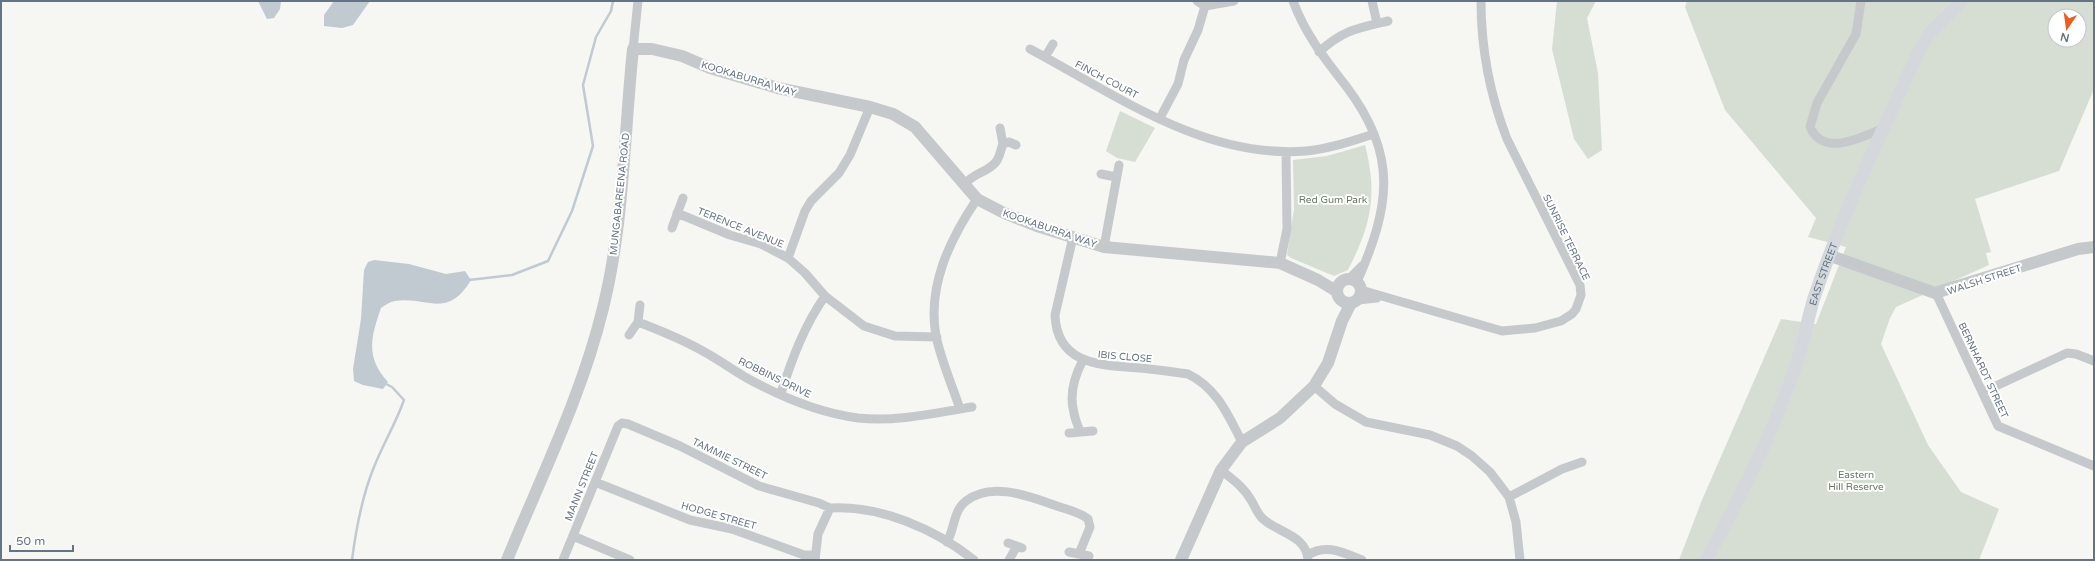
<svg xmlns="http://www.w3.org/2000/svg" width="2095" height="561" viewBox="0 0 2095 561" font-family="'Varela Round',sans-serif">
	<style>
		.green { fill: #d6ded3; fill-rule: evenodd }
		.water { fill: #c0cad0 }
		.lines { fill: none; stroke-linecap: round; stroke-linejoin: round }
		.stream { stroke: #c0cad0; stroke-width: 2.5 }
		.minor { stroke: #c6c9cc; stroke-width: 9 }
		.tertiary { stroke: #c6c9cc; stroke-width: 12 }
		.secondary { stroke: #d4d8dd; stroke-width: 13 }
		.labels { text-anchor: middle; stroke-width: 4; stroke-linejoin: round; paint-order: stroke }
		.street-label { font-size: 10px; fill: #647385; stroke: #fff }
		.park-label { font-size: 10px; fill: #667c63; stroke: #fff }
	</style>
	<rect width="100%" height="100%" fill="#f6f6f3"/>
	<path class="green" d="M1557 1H1596L1587 18 1598 73 1602 150 1588 159 1574 139 1552 49Z
		M1687 1H2094V89L2059 171 1975 199 1991 252 1986 253 1989 265 1896 307 1890 318 1881 344 1928 445 1961 492 1999 509 1979 560H1679L1702 500 1781 319 1816 324 1846 247 1808 237 1816 218 1725 110 1685 7ZM2055 16H2079V40H2055Z
		M1120 111 1155 128 1135 162 1117 158 1106 151Z
		M1365 145C1378 195 1371 225 1348 270L1334 276 1291 258 1287 255 1294 209 1293 160 1327 156Z"/>
	<path class="water" d="M258 1H281L280 9 274 18 267 19Z
		M334 1H370L353 25 342 28 324 26V15Z
		M374 260 409 264 446 274 465 271 471 280C447 320 427 296 395 301 390 302 385 305 381 308 371 337 365 357 388 382L383 389 363 385 354 381 353 369 361 319 364 270 368 262Z"/>
	<g class="lines">
		<path class="stream" d="M469 280 512 275 548 261 572 211 593 146 583 85 596 37 611 11 613 1
			M352 560C356 529 362 496 374 467 383 444 396 423 404 400L392 387 384 383"/>
		<path class="minor" d="M1197 1 1205 6 1234 1
			M1293 1C1305 34 1325 59 1346 86 1399 156 1390 206 1357 282
			M1372 1 1377 23
			M1861 1 1856 34 1817 103 1810 127C1824 158 1861 137 1884 128
			M633 49 638 1
			M1030 49C1116 95 1204 159 1306 151 1329 149 1351 141 1374 134
			M1319 52C1343 30 1358 28 1388 21
			M1045 57 1053 44
			M1160 118 1178 84 1184 60 1198 30 1205 6
			M1000 128 1003 144
			M1101 174 1116 177
			M965 184C974 173 985 173 994 164 1000 159 1000 151 1003 144L1009 142 1016 145
			M677 213 730 235 761 244 788 258 805 273 825 296 864 326 895 336 937 337
			M672 228 683 198
			M1073 237 1055 315C1057 365 1100 365 1139 368 1155 369 1171 372 1188 374 1217 388 1228 415 1242 442
			M1104 247 1119 165
			M788 258 805 211 811 201 839 173 850 155 870 107
			M1280 263 1287 229 1286 152
			M1349 279 1362 266
			M1361 290 1502 331 1535 328 1561 321 1572 314 1576 309 1581 295 1580 285 1507 139C1490 95 1481 47 1481 1
			M1936 293 1998 426 2094 466
			M1358 300 1377 298
			M638 322C659 330 681 339 701 350 716 358 730 368 745 377 779 396 819 413 858 418 897 422 935 413 972 407
			M629 335 638 322 640 305
			M1314 386 1335 404 1366 422 1430 435 1457 446 1472 456 1490 472 1509 497 1516 522 1520 560
			M1983 392 2067 353 2076 354 2094 361
			M781 393C792 359 804 326 825 296
			M960 409C952 385 941 360 936 336 927 286 950 239 977 199
			M1080 432C1078 425 1075 420 1074 413 1069 395 1074 377 1083 360
			M1069 433 1093 431
			M1221 470C1232 479 1244 487 1251 500 1255 506 1257 513 1262 518 1277 533 1306 534 1308 560
			M595 482 690 520 732 529 804 555H815
			M1509 497 1562 469 1582 462
			M830 508C880 505 935 529 974 560
			M573 536 630 560
			M947 542C955 528 953 511 966 501 993 480 1033 498 1060 507 1069 510 1081 513 1088 519L1090 527 1079 554
			M1008 543 1022 548
			M1069 552 1089 556
			M1308 555C1326 543 1344 553 1362 560
			M563 560 618 426 622 423 628 424 680 446 759 486 819 503 830 508
			M815 560 818 534 830 508
			M1009 560 1017 546"/>
		<path class="tertiary" d="M1831 256 1935 293 2078 249 2094 247
			M1337 291a12 12 0 1 1 24 0a12 12 0 1 1-24 0Z
			M507 560C541 477 582 395 603 308 624 224 624 135 633 49H652L682 56 710 68 778 88 870 107 893 114 915 127 977 199 1004 213 1037 226 1104 247 1280 263 1318 280 1336 291
			M1181 560 1221 470 1242 442 1280 418 1314 386 1328 363 1342 321 1351 303"/>
		<path class="secondary" id="s1" d="M1706 560C1740 498 1772 435 1795 368 1803 345 1807 321 1814 298 1842 214 1881 134 1918 53L1929 34 1962 1"/>
	</g>
	<g class="labels">
		<g class="street-label">
			<text transform="translate(749 78) rotate(17)" y="4">KOOKABURRA WAY</text>
			<text transform="translate(1107 79) rotate(28)" y="4">FINCH COURT</text>
			<text transform="translate(619 194) rotate(-84)" y="4">MUNGABAREENA ROAD</text>
			<text transform="translate(741 227) rotate(22)" y="4">TERENCE AVENUE</text>
			<text transform="translate(1050 228) rotate(19)" y="4">KOOKABURRA WAY</text>
			<text transform="translate(1567 237) rotate(64)" y="4">SUNRISE TERRACE</text>
			<text dy="4" stroke="none"><textPath href="#s1" startOffset="310">EAST STREET</textPath></text>
			<text transform="translate(1984 279) rotate(-18)" y="4">WALSH STREET</text>
			<text transform="translate(1125 356) rotate(5)" y="4">IBIS CLOSE</text>
			<text transform="translate(1984 370) rotate(65)" y="4">BERNHARDT STREET</text>
			<text transform="translate(775 377) rotate(26)" y="4">ROBBINS DRIVE</text>
			<text transform="translate(730 458) rotate(26)" y="4">TAMMIE STREET</text>
			<text transform="translate(581 486) rotate(-68)" y="4">MANN STREET</text>
			<text transform="translate(719 515) rotate(16)" y="4">HODGE STREET</text>
		</g>
		<g class="park-label">
			<text x="1333" y="203">Red Gum Park</text>
			<text x="1856" y="478">Eastern<tspan x="1856" dy="12">Hill Reserve</tspan></text>
		</g>
	</g>
	<rect width="2095" height="561" fill="none" stroke="#647385" stroke-width="4"/>
	<g transform="translate(2067 28) rotate(193)"><circle r="19" fill="#ffffff" stroke="#c1c7ce"/>
	<path d="M0-3L7 15L0 10L-7 15Z" fill="#eb5f1e"/>
	<text y="-6" font-size="11" font-weight="bold" text-anchor="middle" fill="#647385">N</text>
	</g>
	<path d="M10 545v6h63v-6" fill="none" stroke="#647385" stroke-width="2"/>
	<text x="16" y="545" font-size="12" fill="#647385" stroke="#ffffff" stroke-width="3" paint-order="stroke">50 m</text>
</svg>
